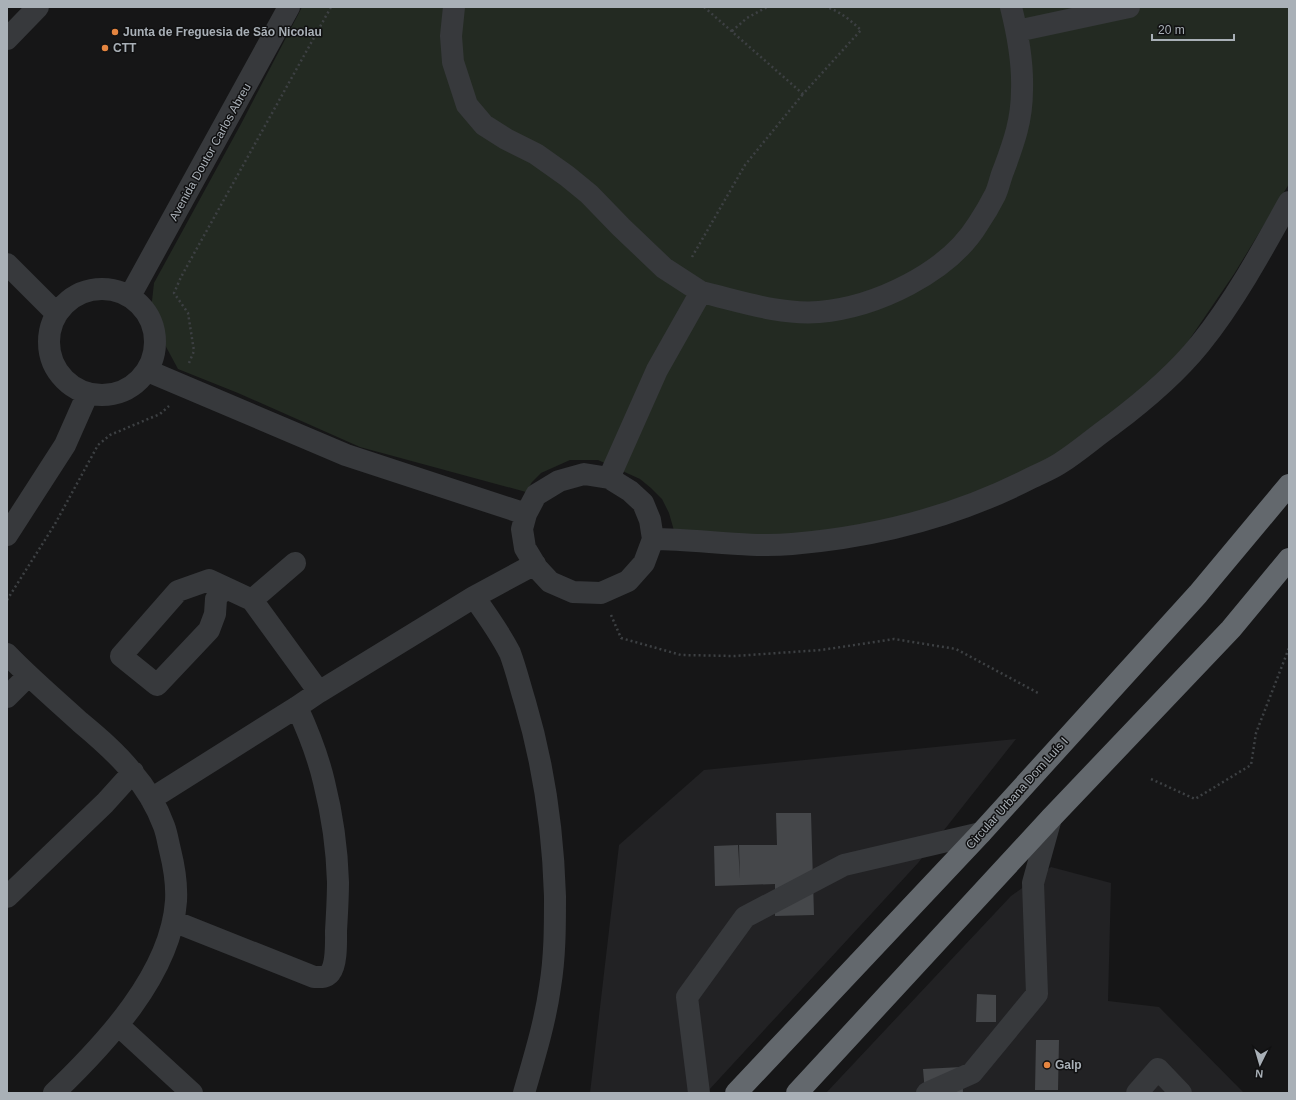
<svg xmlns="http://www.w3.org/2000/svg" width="1296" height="1100" viewBox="0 0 1296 1100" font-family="Helvetica,sans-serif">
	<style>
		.built { fill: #222224 }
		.green { fill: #232a22 }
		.building { fill: #45474a }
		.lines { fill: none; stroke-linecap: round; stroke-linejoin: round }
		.path { stroke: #3d4043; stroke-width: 2.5; stroke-dasharray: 2 3; stroke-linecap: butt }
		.minor { stroke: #37393c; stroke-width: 22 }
		.highway { stroke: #63686d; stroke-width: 22 }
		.poi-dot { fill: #e58540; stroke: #111112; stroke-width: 1.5 }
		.labels { text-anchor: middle; stroke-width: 3; stroke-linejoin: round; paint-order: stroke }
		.poi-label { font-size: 12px; font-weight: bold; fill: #a9b0b7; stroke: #111112; text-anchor: start }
		.street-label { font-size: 12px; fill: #a9b0b7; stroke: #111112 }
	</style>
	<rect width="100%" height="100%" fill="#161617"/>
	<path class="built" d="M1016 739 918 863 708 1091 701 1093H590L619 845 704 770Z
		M1051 867 1111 883 1108 1001 1159 1007 1244 1093H826L1011 896Z"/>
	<path class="green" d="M302 7H1289V184L1234 274 1187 343 1151 383 1055 455 1002 485 925 514 841 532 758 538 675 534 669 513 662 499 651 488 640 479 598 460H570L541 473 532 482 526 492 360 447 238 393 178 369 164 343 151 310 154 283 241 124Z"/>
	<path class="building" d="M776 813H811L814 915 775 916V884L715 886 714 846 738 845 740 879 739 845H777Z
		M977 994 996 995V1022H976Z
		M1036 1040H1059L1058 1090H1035Z
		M962 1067 963 1093H925L923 1069Z"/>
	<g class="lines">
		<path class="path" d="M704 7 803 94 861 30C851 21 840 11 826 7
			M732 31 747 18 767 7
			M692 257 745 165 803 94
			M189 363 194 351 188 313 174 293 181 277 331 7
			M7 600 55 524 98 445 110 435 160 414 169 406
			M611 615 621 638 681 655 735 656 821 650 894 639 956 649 1040 694
			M1151 779 1195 799 1251 765 1256 733 1289 648"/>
		<path class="minor" d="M454 7 451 36 453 62 467 105 484 125 506 139 536 154 567 176 589 194 621 227 664 268 701 292 657 370 609 478
			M1017 31 1129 7
			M7 39 38 7
			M7 264 57 314
			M49 342a53 53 0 1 1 106 0a53 53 0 1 1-106 0Z
			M701 292C740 301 779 315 819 312 876 307 948 273 978 224 984 215 990 205 995 195 999 187 1000 178 1004 169 1014 142 1022 120 1022 90 1023 62 1018 35 1011 7
			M130 296 289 7
			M148 371 346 455 526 514
			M584 474 609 478 630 491 643 503 650 520 653 539 644 563 628 581 601 593 573 592 550 582 537 568 525 548 522 529 526 514 536 495 559 481Z
			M7 535 65 445 88 393
			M653 539C699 539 746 548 792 544 875 537 957 516 1031 478 1041 473 1052 469 1062 462 1079 451 1095 437 1112 425 1144 401 1175 375 1200 344 1234 302 1263 249 1289 202
			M224 587 216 599 215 614 209 630 157 685 121 656 178 591 209 580 252 600 319 692
			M474 597 535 564
			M252 600 295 563
			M7 654C30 678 55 699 80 722 98 737 117 753 132 772 145 787 157 807 164 826 167 834 168 842 170 850 174 866 177 884 176 901 171 974 105 1044 54 1093
			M7 697 28 676
			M151 799 297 707 319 692 474 597C487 615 500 633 510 653 516 669 520 686 525 702 544 766 553 830 555 896 555 927 555 957 550 987 545 1023 534 1058 524 1093
			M7 897 105 803 133 772
			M173 921 314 977C320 977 326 978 330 973 337 964 336 941 336 931 337 914 338 898 338 882 337 848 332 814 324 782 318 756 308 731 297 707
			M118 1025 192 1093
			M699 1093 687 997 745 917 844 865 981 833
			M927 1093 972 1073 1037 994 1033 883 1051 818
			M1137 1093 1158 1069 1181 1093"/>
		<path class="highway" d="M736 1093 981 833 1198 594 1289 485
			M797 1093 1051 818 1231 629 1289 559"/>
	</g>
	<g class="poi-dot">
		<circle cx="115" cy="32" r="4"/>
		<circle cx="105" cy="48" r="4"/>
		<circle cx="1047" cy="1065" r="4"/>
	</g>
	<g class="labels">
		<g class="poi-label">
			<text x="123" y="36">Junta de Freguesia de São Nicolau</text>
			<text x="113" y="52">CTT</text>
			<text x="1055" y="1069">Galp</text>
		</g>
		<g class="street-label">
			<text transform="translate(210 152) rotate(-61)" y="4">Avenida Doutor Carlos Abreu</text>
			<text transform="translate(1017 793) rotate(-48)" y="4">Circular Urbana Dom Luís I</text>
		</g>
	</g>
	<rect width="1296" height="1100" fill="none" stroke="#a9b0b7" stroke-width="16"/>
	<g transform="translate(1260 1064) rotate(185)" stroke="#111112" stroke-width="3" paint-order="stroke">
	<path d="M0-3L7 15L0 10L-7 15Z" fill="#a9b0b7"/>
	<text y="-6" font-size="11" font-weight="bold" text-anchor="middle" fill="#a9b0b7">N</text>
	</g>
	<path d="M1152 34v6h82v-6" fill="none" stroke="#a9b0b7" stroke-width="2"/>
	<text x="1158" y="34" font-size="12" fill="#a9b0b7" stroke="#111112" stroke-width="3" paint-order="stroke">20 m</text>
</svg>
